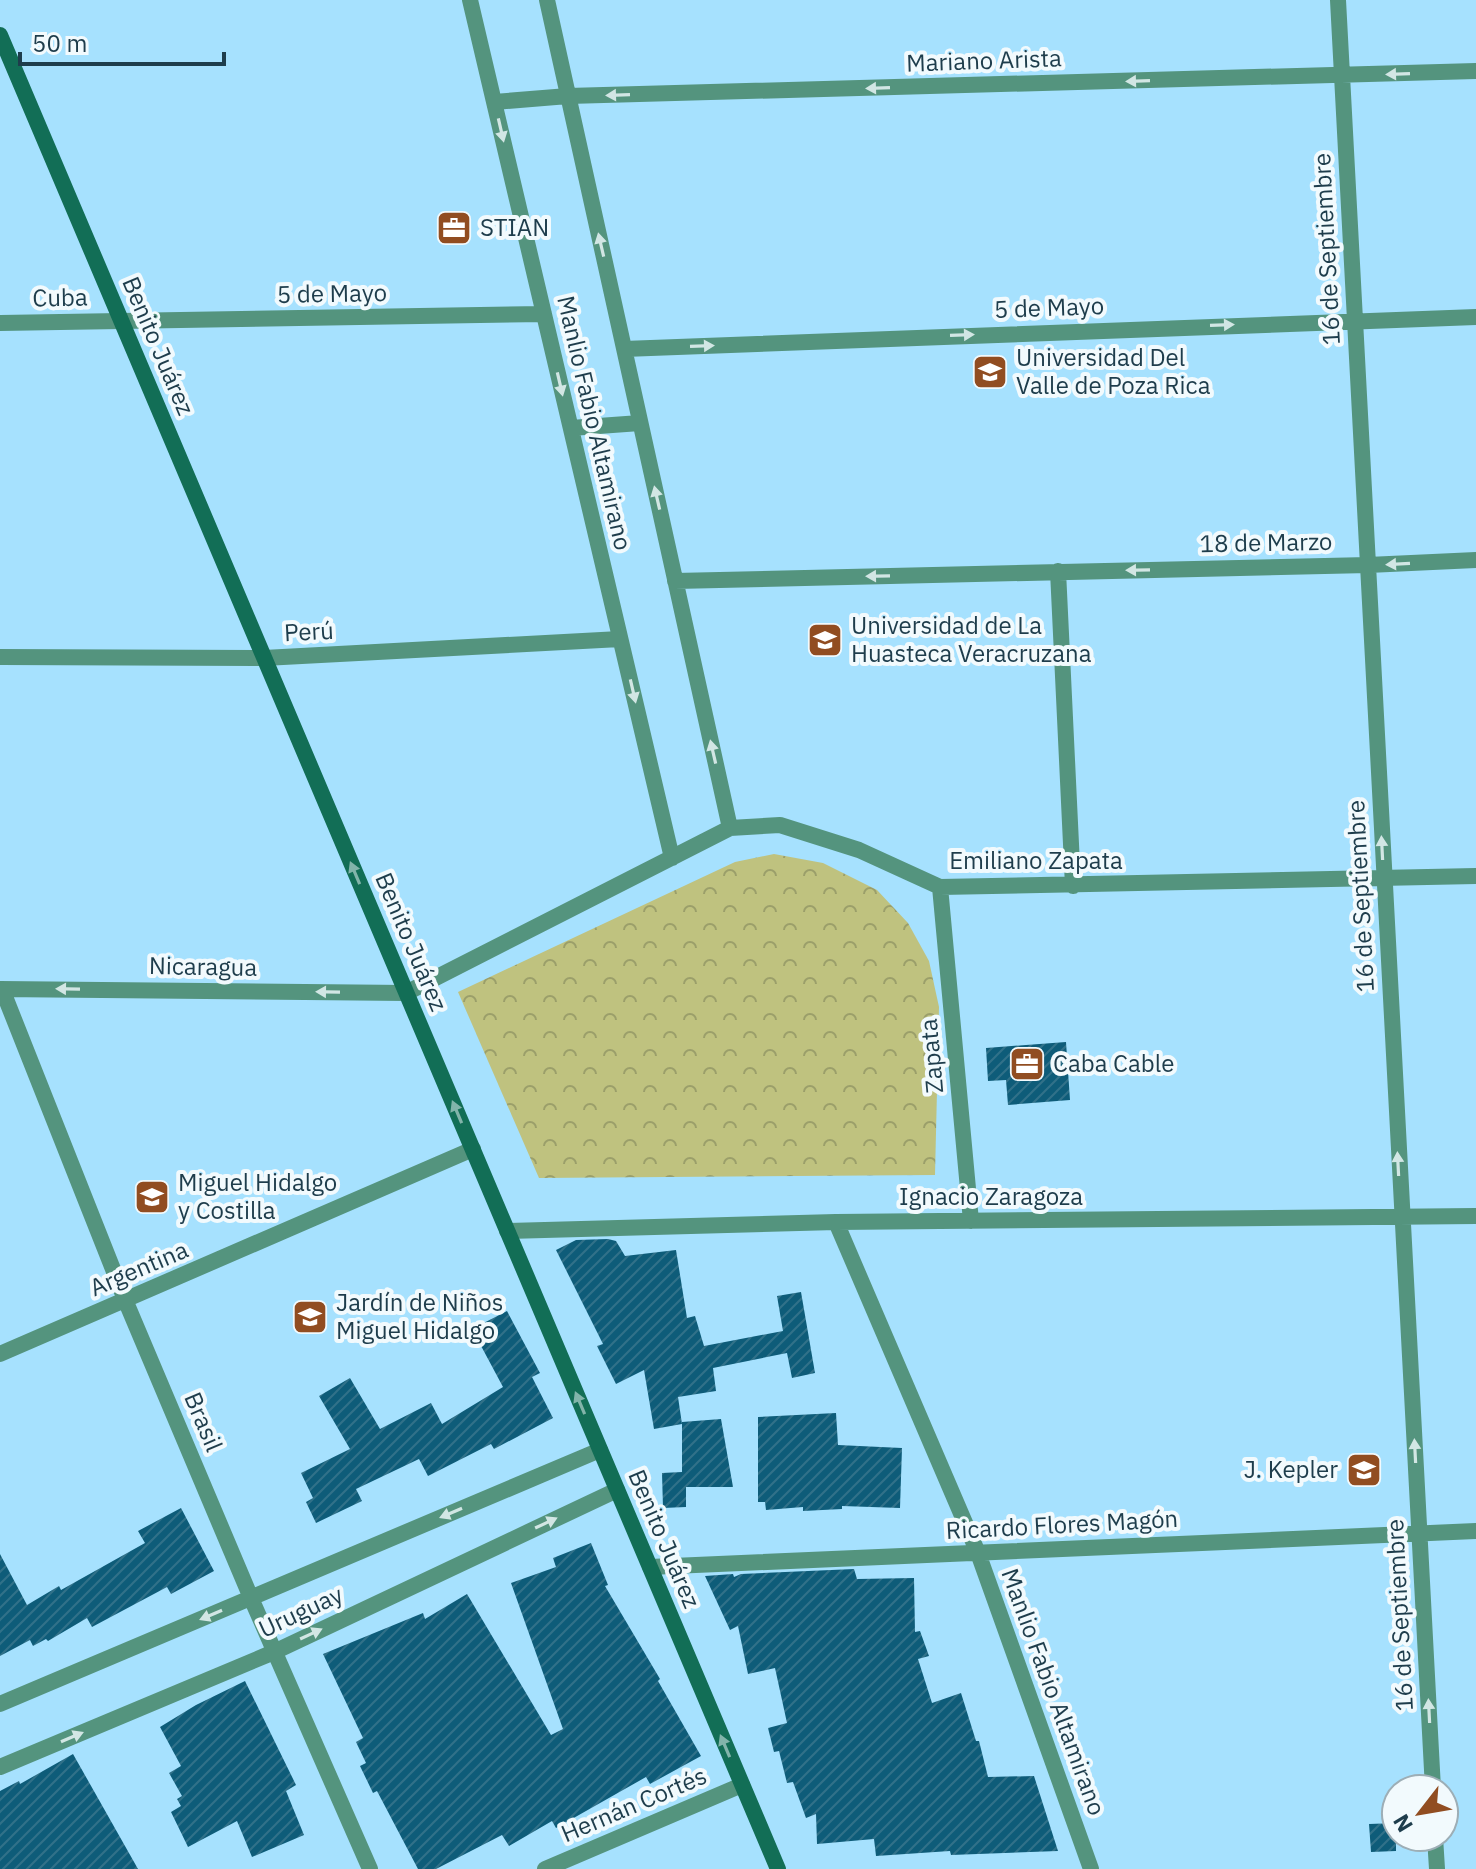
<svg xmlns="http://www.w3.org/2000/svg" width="1476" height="1869" viewBox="0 0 1476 1869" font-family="'IBM Plex Sans',sans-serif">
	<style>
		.forest { fill: url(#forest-crowns) }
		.building { fill: url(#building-hatch) }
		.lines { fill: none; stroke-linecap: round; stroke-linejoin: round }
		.street { stroke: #54947e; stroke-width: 16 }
		.secondary { stroke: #126e56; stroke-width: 16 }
		.oneway { fill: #d2e6e4 }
		.oneway2 { fill: #82b4aa }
		.labels { text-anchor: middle; stroke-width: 8; stroke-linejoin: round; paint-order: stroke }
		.street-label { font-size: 24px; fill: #1e3d4c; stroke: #f2fafd }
		.poi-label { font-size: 24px; fill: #1e3d4c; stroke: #f2fafd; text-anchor: start }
	</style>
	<defs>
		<pattern id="forest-crowns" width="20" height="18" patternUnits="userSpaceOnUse" patternTransform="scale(2)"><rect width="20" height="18" fill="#bfc27f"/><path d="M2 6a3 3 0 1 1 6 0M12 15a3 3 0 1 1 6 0" fill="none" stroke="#9b9f6a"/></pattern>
		<pattern id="building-hatch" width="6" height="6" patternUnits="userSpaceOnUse" patternTransform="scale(2)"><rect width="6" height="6" fill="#0e5c79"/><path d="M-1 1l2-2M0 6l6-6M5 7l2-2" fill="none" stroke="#317189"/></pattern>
	</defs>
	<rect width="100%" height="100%" fill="#a6e1fe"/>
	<path class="forest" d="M774 854 823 863 877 890 908 923 929 961 939 1007 935 1175 539 1178 458 992 735 862Z"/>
	<path class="building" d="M1066 1042 1070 1100 1008 1105 1006 1080 988 1081 986 1048Z
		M608 1239 616 1241 625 1256 676 1250 687 1318 695 1316 704 1346 783 1331 777 1296 801 1292 815 1373 792 1378 787 1353 713 1368 716 1391 678 1397 682 1424V1422L721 1419 733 1487H686V1507L663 1508 662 1473 682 1472V1424L654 1429 644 1370 616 1384 597 1346 603 1344 556 1250 576 1240Z
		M507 1311 540 1373 532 1377 553 1418 494 1449 491 1444 428 1476 419 1459 356 1489 362 1501 316 1523 306 1502 313 1498 301 1473 350 1449 319 1396 350 1378 380 1429 431 1403 442 1424 503 1387 472 1329Z
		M836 1413 838 1445 902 1448 900 1508 842 1506V1509L803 1511V1507L766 1510 765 1502H758V1417Z
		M181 1508 214 1571 171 1594 167 1587 92 1627 87 1618 48 1641 46 1639 33 1646 30 1640 0 1656V1554L27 1605 59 1586 61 1590 145 1543 138 1531Z
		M591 1543 608 1585 605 1586 660 1679 658 1681 701 1756 650 1784 646 1777 556 1828 552 1821 509 1846 502 1835 436 1869H418L377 1791 373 1793 360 1766 366 1763 356 1742 363 1738 323 1654 423 1613 425 1619 467 1594 551 1735 563 1729 511 1583 556 1567 553 1558Z
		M854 1569 857 1579 914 1578 915 1632 920 1631 929 1656 918 1659 932 1703 961 1693 976 1741H979L988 1777 1034 1776 1058 1851 951 1855 950 1851 876 1856 874 1839 817 1844 816 1814 806 1818 793 1782 787 1783 779 1751 774 1752 768 1728 787 1723 775 1668 748 1674 738 1626 730 1630 705 1576 733 1574 734 1577 741 1574Z
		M245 1681 296 1785 286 1791 304 1835 252 1857 237 1821 188 1847 171 1812 181 1806 177 1799 182 1796 169 1773 181 1766 160 1727 196 1705Z
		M73 1754 138 1869H0V1791L19 1781 20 1784Z
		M1396 1823V1851L1371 1852 1369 1824Z"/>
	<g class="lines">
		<path class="street" d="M470 0 672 858
			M547 0 730 828
			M1338 0 1433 1789
			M494 102 568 96 1476 71
			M0 323 544 314
			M624 349 1476 317
			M571 428 640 423
			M1058 571 1073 886
			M675 581 1368 565 1476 560
			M0 657 264 658 620 639
			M940 887 971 1221
			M0 989 406 993 730 828 780 825 859 850 940 887 1476 876
			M2 989 126 1302 251 1598 370 1869
			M836 1222 978 1553 1091 1869
			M507 1231 836 1222 1476 1216
			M0 1354 473 1149
			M650 1567 1476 1531
			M0 1704 600 1450
			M0 1767 274 1652 617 1490
			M1435 1837 1437 1869
			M545 1869 742 1785"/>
		<path class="secondary" d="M0 35 778 1869"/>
	</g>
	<defs><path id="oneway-solid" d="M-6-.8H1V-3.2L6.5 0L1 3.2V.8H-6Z" transform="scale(2)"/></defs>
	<g class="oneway">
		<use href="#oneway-solid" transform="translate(1398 74) rotate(178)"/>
		<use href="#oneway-solid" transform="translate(1138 81) rotate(178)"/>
		<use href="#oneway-solid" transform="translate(878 88) rotate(178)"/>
		<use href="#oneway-solid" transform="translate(618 95) rotate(178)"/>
		<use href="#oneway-solid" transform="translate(501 130) rotate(77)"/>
		<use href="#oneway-solid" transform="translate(601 245) rotate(-103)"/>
		<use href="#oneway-solid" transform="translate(1222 325) rotate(-2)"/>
		<use href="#oneway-solid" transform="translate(962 335) rotate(-2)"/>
		<use href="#oneway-solid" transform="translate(702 346) rotate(-2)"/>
		<use href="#oneway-solid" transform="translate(560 384) rotate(77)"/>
		<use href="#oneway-solid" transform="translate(657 498) rotate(-103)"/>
		<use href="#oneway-solid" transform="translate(1398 564) rotate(177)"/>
		<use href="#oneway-solid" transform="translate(1138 570) rotate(179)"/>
		<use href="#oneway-solid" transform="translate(878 576) rotate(179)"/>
		<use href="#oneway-solid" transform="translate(633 691) rotate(77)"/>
		<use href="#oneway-solid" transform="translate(713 752) rotate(-103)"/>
		<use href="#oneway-solid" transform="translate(1382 848) rotate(-93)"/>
		<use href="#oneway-solid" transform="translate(68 989) rotate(-179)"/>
		<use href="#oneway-solid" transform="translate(328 992) rotate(-179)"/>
		<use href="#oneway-solid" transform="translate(1398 1164) rotate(-93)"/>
		<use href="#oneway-solid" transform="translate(1415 1451) rotate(-93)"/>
		<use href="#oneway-solid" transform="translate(451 1513) rotate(157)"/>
		<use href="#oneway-solid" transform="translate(546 1523) rotate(-25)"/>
		<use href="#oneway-solid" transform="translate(211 1615) rotate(157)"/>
		<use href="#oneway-solid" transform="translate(311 1634) rotate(-25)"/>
		<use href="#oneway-solid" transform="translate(1429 1711) rotate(-93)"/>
		<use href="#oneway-solid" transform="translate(72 1737) rotate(-23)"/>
	</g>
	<g class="oneway2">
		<use href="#oneway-solid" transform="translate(355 873) rotate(-113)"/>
		<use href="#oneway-solid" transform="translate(457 1112) rotate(-113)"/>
		<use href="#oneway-solid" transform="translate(580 1403) rotate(-113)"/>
		<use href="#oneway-solid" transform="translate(725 1746) rotate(-113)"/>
	</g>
	<defs>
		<g id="office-square" transform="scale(1.8)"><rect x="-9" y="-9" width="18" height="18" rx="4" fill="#914d21" stroke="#f2fafd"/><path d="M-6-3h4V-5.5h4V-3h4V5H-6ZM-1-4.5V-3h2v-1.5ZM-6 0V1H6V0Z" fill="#fff"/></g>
		<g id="university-square" transform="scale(1.8)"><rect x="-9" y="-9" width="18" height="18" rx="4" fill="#914d21" stroke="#f2fafd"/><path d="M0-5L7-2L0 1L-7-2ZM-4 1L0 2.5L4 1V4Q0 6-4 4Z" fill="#fff"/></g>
		<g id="school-square" transform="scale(1.8)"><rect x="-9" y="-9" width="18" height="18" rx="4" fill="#914d21" stroke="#f2fafd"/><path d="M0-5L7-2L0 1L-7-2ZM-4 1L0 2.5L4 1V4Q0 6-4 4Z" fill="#fff"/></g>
	</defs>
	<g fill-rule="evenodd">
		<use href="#office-square" x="454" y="228"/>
		<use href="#university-square" x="990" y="372"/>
		<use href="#university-square" x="825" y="640"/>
		<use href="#office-square" x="1027" y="1064"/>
		<use href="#school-square" x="152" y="1197"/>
		<use href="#school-square" x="310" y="1317"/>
		<use href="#school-square" x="1364" y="1470"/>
	</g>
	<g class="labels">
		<g class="street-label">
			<text transform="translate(984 61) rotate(-2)" y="8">Mariano Arista</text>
			<text transform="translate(1327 249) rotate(-93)" y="8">16 de Septiembre</text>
			<text transform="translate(332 294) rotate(-1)" y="8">5 de Mayo</text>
			<text transform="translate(60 298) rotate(-1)" y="8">Cuba</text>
			<text transform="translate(1049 308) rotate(-2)" y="8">5 de Mayo</text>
			<text transform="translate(158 346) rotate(67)" y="8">Benito Juárez</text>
			<text transform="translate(594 423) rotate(77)" y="8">Manlio Fabio Altamirano</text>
			<text transform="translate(1266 543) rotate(-1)" y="8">18 de Marzo</text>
			<text transform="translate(309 632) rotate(-3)" y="8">Perú</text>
			<text x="1036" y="869">Emiliano Zapata</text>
			<text transform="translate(1361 896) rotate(-93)" y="8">16 de Septiembre</text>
			<text transform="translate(411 942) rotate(67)" y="8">Benito Juárez</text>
			<text transform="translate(203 967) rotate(1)" y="8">Nicaragua</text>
			<text transform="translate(932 1056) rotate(-95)" y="8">Zapata</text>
			<text x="991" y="1205">Ignacio Zaragoza</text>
			<text transform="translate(139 1269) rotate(-23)" y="8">Argentina</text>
			<text transform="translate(203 1422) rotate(67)" y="8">Brasil</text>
			<text transform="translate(1062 1525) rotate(-3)" y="8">Ricardo Flores Magón</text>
			<text transform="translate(664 1539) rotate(67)" y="8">Benito Juárez</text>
			<text transform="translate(301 1612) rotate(-25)" y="8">Uruguay</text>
			<text transform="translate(1400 1615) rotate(-93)" y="8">16 de Septiembre</text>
			<text transform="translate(1053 1692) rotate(70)" y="8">Manlio Fabio Altamirano</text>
			<text transform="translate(634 1805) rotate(-23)" y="8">Hernán Cortés</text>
		</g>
		<g class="poi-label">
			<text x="480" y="236">STIAN</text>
			<text x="1016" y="366">Universidad Del<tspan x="1016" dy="28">Valle de Poza Rica</tspan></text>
			<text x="851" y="634">Universidad de La<tspan x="851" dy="28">Huasteca Veracruzana</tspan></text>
			<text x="1053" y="1072">Caba Cable</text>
			<text x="178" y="1191">Miguel Hidalgo<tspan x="178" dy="28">y Costilla</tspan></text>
			<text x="336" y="1311">Jardín de Niños<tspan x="336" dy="28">Miguel Hidalgo</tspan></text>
			<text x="1338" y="1478" text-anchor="end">J. Kepler</text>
		</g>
	</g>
	<g transform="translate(1420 1813) rotate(239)"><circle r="38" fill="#f2fafd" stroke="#9daeb6" stroke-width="2"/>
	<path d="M0-6L14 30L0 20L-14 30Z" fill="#914d21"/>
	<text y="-12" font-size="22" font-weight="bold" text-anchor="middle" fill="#1e3d4c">N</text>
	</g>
	<path d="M20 52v12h204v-12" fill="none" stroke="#1e3d4c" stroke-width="4"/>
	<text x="32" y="52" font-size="24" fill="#1e3d4c" stroke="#f2fafd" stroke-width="6" paint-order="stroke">50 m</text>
</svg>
